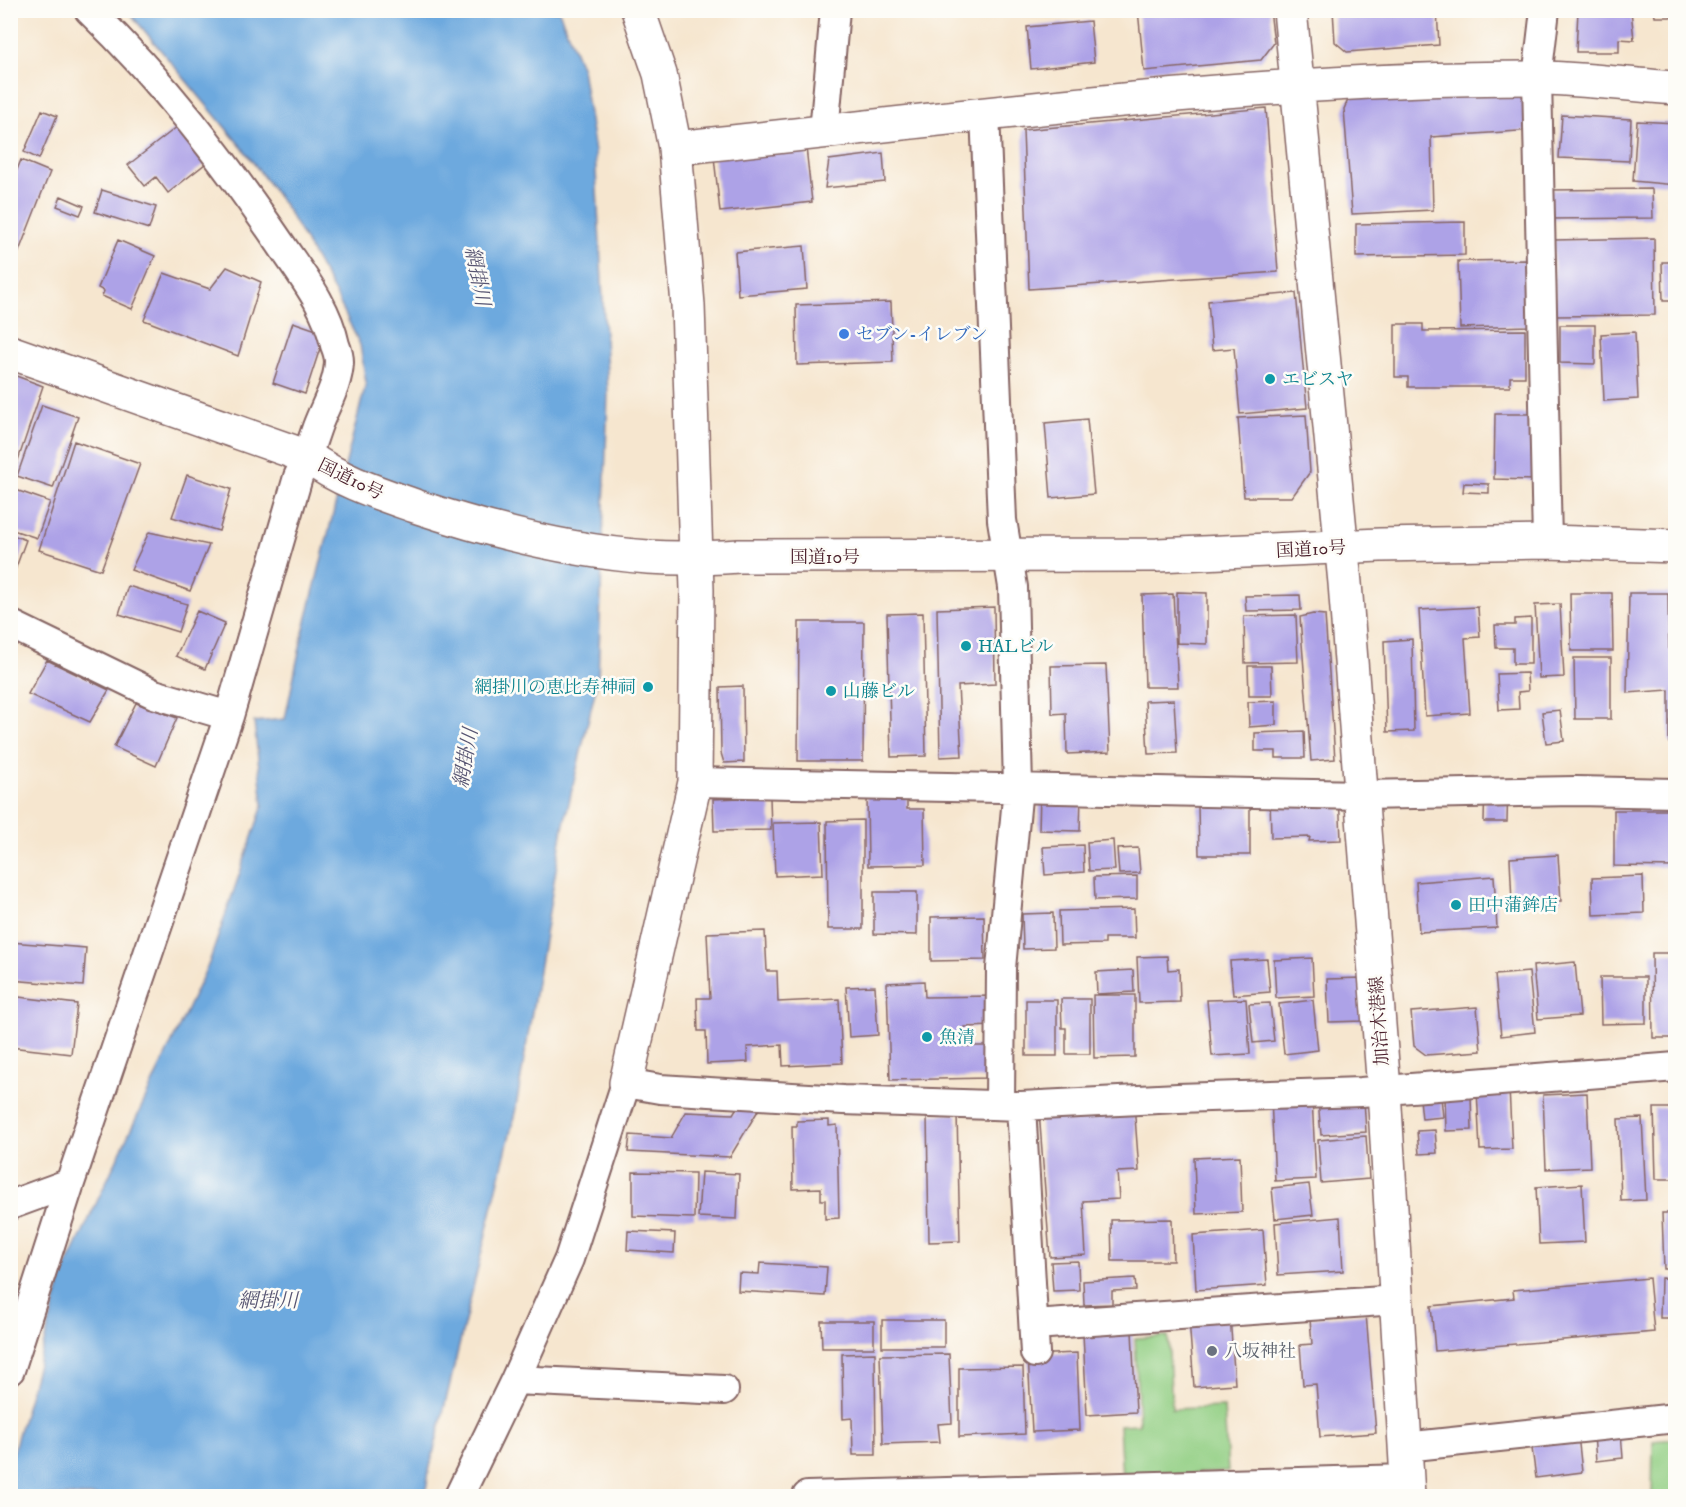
<svg xmlns="http://www.w3.org/2000/svg" width="1686" height="1507" viewBox="0 0 1686 1507" font-family="'IM FELL DW Pica','Noto Serif JP',serif">
	<style>
		.green { fill: #93cf84; stroke: #6e7758; stroke-width: 1.5 }
		.water { fill: #6da9de; stroke: #5c6484; stroke-width: 1.5 }
		.building { fill: #ada2e7 }
		.lines { fill: none; stroke-linecap: round; stroke-linejoin: round }
		.street-casing { stroke: #866564; stroke-width: 32 }
		.secondary-casing { stroke: #866564; stroke-width: 36 }
		.highway-casing { stroke: #866564; stroke-width: 36 }
		.street { stroke: #fff; stroke-width: 28 }
		.secondary { stroke: #fff; stroke-width: 33 }
		.highway { stroke: #fff; stroke-width: 33 }
		.shop-dot { fill: #3f7fe0; stroke: #fdfcf7; stroke-width: 2 }
		.culture-dot { fill: #0f9aa8; stroke: #fdfcf7; stroke-width: 2 }
		.worship-dot { fill: #6b7280; stroke: #fdfcf7; stroke-width: 2 }
		.labels { text-anchor: middle; stroke-width: 5; stroke-linejoin: round; paint-order: stroke }
		.shop-label { font-size: 18px; fill: #366cbe; stroke: #fdfcf7; text-anchor: start }
		.culture-label { font-size: 18px; fill: #0d838f; stroke: #fdfcf7; text-anchor: start }
		.street-label { font-size: 18px; fill: #4a1f2b; stroke: #fdfcf7 }
		.worship-label { font-size: 18px; fill: #5b616d; stroke: #fdfcf7; text-anchor: start }
		.water-label { font-size: 20px; font-style: italic; fill: #585673; stroke: #fdfcf7 }
	</style>
	<rect width="100%" height="100%" fill="#fdfcf7"/>
	<filter id="ink" filterUnits="userSpaceOnUse"><feTurbulence type="fractalNoise" baseFrequency=".0167" numOctaves="2"/><feDisplacementMap in="SourceGraphic" scale="12" xChannelSelector="R" yChannelSelector="G"/><feConvolveMatrix kernelMatrix="1 2 1 2 8 2 1 2 1" color-interpolation-filters="sRGB"/></filter>
	<filter id="wash" filterUnits="userSpaceOnUse"><feTurbulence type="fractalNoise" baseFrequency=".008" numOctaves="4" result="noise"/><feDisplacementMap in="SourceGraphic" scale="24" xChannelSelector="R" yChannelSelector="G"/><feGaussianBlur stdDeviation="1.35" result="paint"/><feColorMatrix in="noise" values="0 0 0 0 0 0 0 0 0 0 0 0 0 0 0 0 0 1.4 0 .05"/><feComposite in="paint" operator="in"/></filter>
	<g filter="url(#wash)">
		<rect width="100%" height="100%" fill="#f6e6cf"/>
		<path class="green" d="M1168 1336 1172 1409 1224 1407 1228 1472 1122 1477 1119 1425 1139 1424 1135 1338Z
			M1675 1439V1496H1652L1653 1441Z"/>
		<path class="water" d="M128 11H559L582 69 595 152 608 393 598 679 563 828 515 1113 429 1471 425 1496H11V1460L64 1272 209 963 263 805 254 722 285 719 302 637 366 383 360 345 335 293 287 209 244 150Z"/>
		<g id="blocks">
			<path class="building" d="M785 10H809L808 16Z
				M1138 10H1270L1274 43 1261 60 1144 71Z
				M1333 10H1437L1439 45 1347 52 1335 42Z
				M1578 10H1631L1634 40 1619 39V52H1576Z
				M1654 10H1676V17H1655Z
				M1090 21 1094 62 1031 69 1027 27Z
				M1534 82V130L1431 137 1433 210 1352 214 1344 109 1348 100 1356 93Z
				M1266 108 1278 272 1029 289 1023 130Z
				M42 110 57 116 39 159 24 152Z
				M1562 115 1631 119 1629 161 1559 158Z
				M1637 121 1676 123V185L1633 181Z
				M182 123 210 160 168 193 156 177 145 186 128 165Z
				M806 147 812 202 720 212 714 157Z
				M883 153 885 182 825 188 829 160Z
				M21 160 50 172 16 259 10 256V187Z
				M1652 189 1653 218 1548 219V190Z
				M102 190 156 207 149 229 95 212Z
				M61 196 84 206 80 215 57 206Z
				M1465 222V255L1356 257V224Z
				M1654 238 1655 315 1555 316 1554 240Z
				M118 240 155 256 132 309 102 296 104 291 98 288Z
				M804 246 807 289 738 295 735 252Z
				M1529 260 1530 326 1460 328 1458 261Z
				M1662 262H1676V301H1663Z
				M227 267 261 282 238 356 144 320 164 273 210 289Z
				M1296 293 1307 408 1240 414 1234 348 1212 350 1208 301Z
				M891 302 893 362 797 365 796 305Z
				M293 322 325 333 305 394 273 383Z
				M1395 324H1423V331L1525 330V377H1510V387H1408V377H1395Z
				M1560 325H1595V364L1560 363Z
				M1635 332 1638 399 1604 401 1601 334Z
				M11 374 43 386 11 481 10 376Z
				M42 405 78 417 53 488 17 476Z
				M1495 414H1537L1535 480 1494 479Z
				M1306 415 1310 472 1292 497H1244L1238 418Z
				M1087 419 1094 494 1051 498 1045 423Z
				M74 441 140 464 101 570 39 550Z
				M187 475 231 489 219 531 172 517Z
				M1464 483 1489 484V493L1463 492Z
				M13 489 50 502 37 538 10 529V496Z
				M149 532 209 545 190 591 131 570Z
				M10 534 26 540 11 581H10Z
				M128 586 187 604 178 632 119 614Z
				M1177 592 1207 593V644L1177 643Z
				M1570 593H1612L1613 651H1571Z
				M1629 593H1668L1669 657 1670 601H1676V743H1669V690L1627 693Z
				M1173 594 1178 687H1145L1142 595Z
				M1300 595 1301 610 1246 611 1245 596Z
				M1560 604 1564 677 1539 678 1535 605Z
				M994 607 995 684 958 686 962 756 940 757 937 609Z
				M1478 607 1480 637 1465 638 1470 713 1425 716 1419 610Z
				M197 611 225 623 205 669 176 656Z
				M923 613 926 756 891 757 887 614Z
				M1313 614 1325 615 1335 759 1311 761 1300 617Z
				M1296 615 1298 662 1245 663 1244 616Z
				M1531 618V664H1513V648H1496L1495 625H1515V619Z
				M799 622H864L863 761H798Z
				M1412 639 1414 731 1387 732 1384 641Z
				M1574 658H1611V719H1575Z
				M47 660 109 690 90 722 28 694Z
				M1106 665 1110 752 1067 754 1066 713 1052 714 1051 666Z
				M1248 666H1271L1272 696H1249Z
				M1527 673 1528 691 1518 692 1519 709 1499 710 1497 674Z
				M743 686 744 762 724 763 721 753 720 687Z
				M1174 700 1177 753 1148 754 1145 701Z
				M1276 701V725L1249 727 1248 702Z
				M136 703 177 718 156 766 114 747Z
				M1560 710 1564 741 1546 743 1542 712Z
				M1304 731 1305 758H1276V751H1255V733Z
				M1485 783 1508 784 1507 822H1484Z
				M1339 793 1341 840 1309 841 1310 837 1271 838 1270 795Z
				M907 794V809H924L925 865 868 866 867 795Z
				M1040 794 1081 795 1080 831 1039 830Z
				M770 797 771 830 714 831 713 799Z
				M1198 806H1250V855H1199Z
				M1614 810H1676V867L1614 866Z
				M863 820V929H828L827 821Z
				M821 822 823 874 775 876 773 823Z
				M1113 840 1115 870 1089 871 1087 842Z
				M1083 845 1084 872 1045 875 1043 847Z
				M1138 848 1140 873 1119 874 1117 849Z
				M1558 855 1561 901 1512 903 1510 858Z
				M1137 876V899L1095 900 1094 877Z
				M1494 876 1497 928 1419 932 1416 882Z
				M1643 876 1644 913 1593 915 1592 878Z
				M874 892H917V935L874 934Z
				M1134 909 1135 938H1105V944L1060 945 1059 911Z
				M1053 913 1054 948 1023 949 1022 914Z
				M984 916 985 960 931 961V917Z
				M765 931 767 971H777L778 1002 839 999 842 1063 783 1066 782 1045 747 1047 748 1062 707 1064 706 1031H698L697 998H710L707 933Z
				M10 942 86 948 83 986 10 980Z
				M1652 953H1676V1038H1653Z
				M1167 956 1168 970 1179 969 1180 1002 1139 1003 1137 957Z
				M1312 958 1314 996 1276 998 1274 960Z
				M1267 959 1270 992 1233 995 1230 961Z
				M1575 962 1580 1016 1538 1019 1533 966Z
				M1133 970 1134 992 1097 994 1096 972Z
				M1529 972 1535 1032 1501 1036 1495 975Z
				M1600 977H1646V1023L1601 1024Z
				M1362 978 1363 1021 1329 1022 1327 979Z
				M924 981 925 997 994 996 995 1026 964 1027V1046H988V1078L890 1080 887 983Z
				M875 986 878 1035 849 1037 846 987Z
				M1093 995H1135V1057L1094 1058Z
				M10 996 77 1004 71 1054 10 1047Z
				M1061 999H1090V1054H1066V1028H1062Z
				M1246 999 1250 1054 1212 1056 1207 1000Z
				M1026 1000H1057V1056H1026Z
				M1313 1000 1318 1050 1284 1054 1279 1004Z
				M1270 1003 1274 1041 1253 1043 1249 1004Z
				M1477 1007 1481 1051 1426 1055 1414 1046 1411 1012Z
				M1363 1084 1366 1132 1321 1135 1317 1088Z
				M1509 1088 1512 1149 1480 1150 1477 1090Z
				M1587 1093 1590 1167 1546 1169 1543 1095Z
				M1445 1096H1471L1472 1130 1446 1131Z
				M1312 1097 1316 1179 1275 1181 1271 1099Z
				M1441 1097 1443 1117 1422 1119 1420 1099Z
				M741 1101 762 1104 730 1157 628 1152 630 1135 671 1138 686 1112 733 1114Z
				M1134 1103 1139 1171 1117 1172 1119 1199 1083 1201 1086 1255 1050 1257 1039 1111Z
				M1654 1108H1676V1179H1656Z
				M957 1114 960 1241 929 1242 927 1115Z
				M1642 1118 1646 1200 1621 1201 1618 1119Z
				M829 1120V1126L837 1125 839 1218 825 1219V1200H821V1188L793 1189 792 1126H797V1121Z
				M1435 1130 1437 1153 1419 1154 1417 1131Z
				M1366 1136 1369 1179 1321 1183 1318 1140Z
				M1240 1156 1242 1212 1196 1214 1194 1158Z
				M633 1172 695 1173 694 1218 633 1216Z
				M701 1172 739 1174 737 1219 698 1217Z
				M1309 1184 1313 1215 1275 1219 1272 1188Z
				M1582 1184 1585 1242 1539 1244 1536 1187Z
				M1662 1213H1676V1269H1664Z
				M1340 1217 1343 1271 1278 1275 1275 1223Z
				M1172 1219 1173 1261H1112L1111 1220Z
				M1263 1230 1267 1285 1196 1290 1193 1235Z
				M628 1231 675 1233 674 1253 627 1250Z
				M1078 1261 1079 1290 1053 1291 1051 1262Z
				M760 1263 827 1267 825 1296 738 1291 739 1273 759 1274Z
				M1135 1278 1136 1290 1112 1291V1304L1084 1305 1083 1281Z
				M1649 1278 1654 1332 1435 1351 1431 1306 1514 1298 1513 1290Z
				M1661 1278 1676 1279V1318H1660Z
				M1366 1314 1376 1433 1320 1437 1316 1384 1303 1385 1300 1345 1312 1344 1310 1319Z
				M1230 1316 1235 1384 1194 1387 1189 1319Z
				M882 1320H944V1347H882Z
				M821 1321H874V1348H822Z
				M1132 1331 1136 1412 1087 1415 1083 1333Z
				M875 1353 876 1455H853L852 1418 843 1419 842 1354Z
				M1077 1353 1080 1430 1032 1432 1028 1355Z
				M949 1354 952 1423 938 1424 940 1442 883 1444 880 1355Z
				M1023 1367 1025 1434 959 1437V1368Z
				M1621 1433 1623 1458 1596 1461 1594 1435Z
				M1578 1435 1582 1472 1536 1478 1531 1441Z"/>
		</g>
	</g>
	<g filter="url(#ink)">
		<use href="#blocks" fill-opacity="0" stroke="#866564" stroke-width="1.5"/>
		<g class="lines">
			<g class="street-casing">
				<path id="street" d="M1545 10 1537 78 1547 542
					M985 113 1002 520 1013 587 1018 787 1001 968 1000 1105
					M824 132 835 10
					M10 624 154 694 229 716
					M695 782 1362 795 1576 791 1676 793
					M1021 1106 1035 1353
					M10 1205 70 1183
					M1034 1325 1397 1300
					M10 1370 70 1183 229 716 298 477C306 461 311 444 317 427 325 405 338 386 339 362 339 357 337 350 335 345 327 307 303 277 282 246 224 161 163 81 89 10
					M515 1380 724 1390
					M1405 1447 1676 1418
					M459 1496 515 1380 569 1259 626 1083 660 1089 843 1100 1021 1106 1178 1098 1361 1092 1676 1067
					M807 1496 1407 1479"/>
			</g>
			<g class="secondary-casing">
				<path id="secondary" d="M1290 10 1345 583 1384 1090 1408 1496
					M675 148C960 118 1247 78 1535 78 1581 78 1629 85 1676 88
					M626 1083 695 782 697 590 688 305 675 148 660 74 638 10"/>
			</g>
			<g class="highway-casing">
				<path id="highway" d="M10 352 308 457C340 481 378 493 415 506 490 531 569 551 648 557 678 559 709 558 739 556L1157 555 1380 545 1547 542 1676 546"/>
			</g>
			<use href="#street" class="street"/>
			<use href="#secondary" class="secondary"/>
			<use href="#highway" class="highway"/>
		</g>
	</g>
	<circle class="shop-dot" cx="844" cy="334" r="6"/>
	<g class="culture-dot">
		<circle cx="1270" cy="379" r="6"/>
		<circle cx="966" cy="646" r="6"/>
		<circle cx="648" cy="687" r="6"/>
		<circle cx="831" cy="691" r="6"/>
		<circle cx="1456" cy="905" r="6"/>
		<circle cx="927" cy="1037" r="6"/>
	</g>
	<circle class="worship-dot" cx="1212" cy="1351" r="6"/>
	<g class="labels">
		<g class="shop-label">
			<text x="856" y="340">セブン-イレブン</text>
		</g>
		<g class="culture-label">
			<text x="1282" y="385">エビスヤ</text>
			<text x="978" y="652">HALビル</text>
			<text x="636" y="693" text-anchor="end">網掛川の恵比寿神祠</text>
			<text x="843" y="697">山藤ビル</text>
			<text x="1468" y="911">田中蒲鉾店</text>
			<text x="939" y="1043">魚清</text>
		</g>
		<g class="street-label">
			<text transform="translate(351 479) rotate(26)" y="6">国道10号</text>
			<text transform="translate(1311 549) rotate(-3)" y="6">国道10号</text>
			<text x="825" y="563">国道10号</text>
			<text transform="translate(1379 1021) rotate(-94)" y="6">加治木港線</text>
		</g>
		<g class="worship-label">
			<text x="1224" y="1357">八坂神社</text>
		</g>
		<g class="water-label">
			<text transform="translate(478 276) rotate(79)" y="7">網掛川</text>
			<text transform="translate(465 758) rotate(-80)" y="7">網掛川</text>
			<text x="268" y="1307">網掛川</text>
		</g>
	</g>
	<rect width="1686" height="1507" fill="none" stroke="#fdfcf7" stroke-width="36"/>
</svg>
